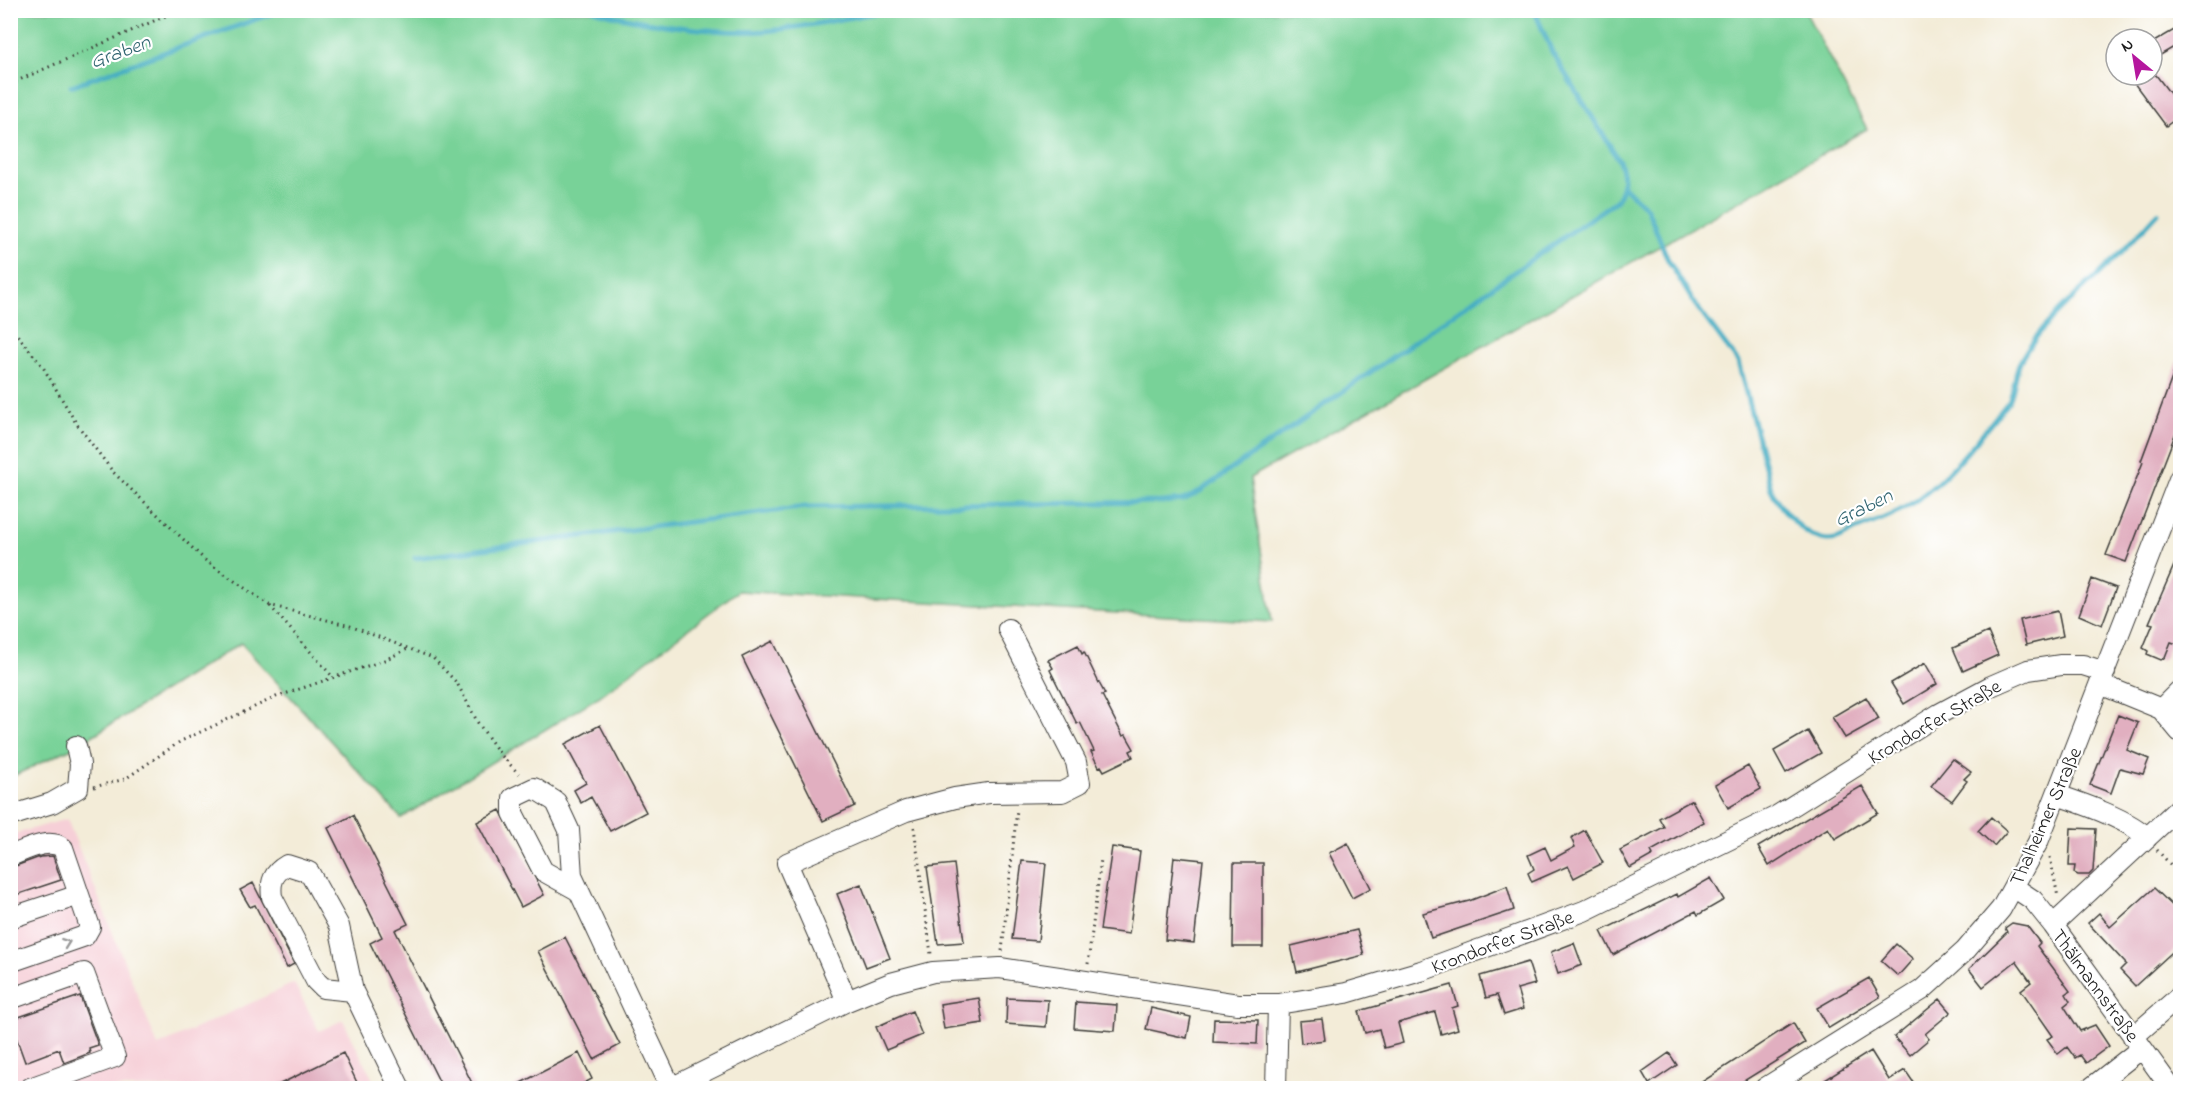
<svg xmlns="http://www.w3.org/2000/svg" width="2191" height="1099" viewBox="0 0 2191 1099" font-family="'Indie Flower',sans-serif">
	<style>
		.built { fill: #f6cfd7 }
		.green { fill: #78d298; stroke: #4a775a; stroke-width: 1.5 }
		.lines { fill: none; stroke-linecap: round; stroke-linejoin: round }
		.stream { stroke: #44adc3; stroke-width: 5 }
		.building { fill: #e1afc0 }
		.minor-casing { stroke: #3c3b38; stroke-width: 22 }
		.path { stroke: #3c3b38; stroke-width: 3; stroke-dasharray: 1.5 4.5; stroke-linecap: butt }
		.minor { stroke: #fff; stroke-width: 20 }
		.oneway { stroke: #999 }
		.labels { text-anchor: middle; stroke-width: 4.5; stroke-linejoin: round; paint-order: stroke }
		.street-label { font-size: 20px; fill: #1c1c1c; stroke: #fff }
		.water-label { font-size: 21px; font-style: italic; fill: #306470; stroke: #fff }
	</style>
	<rect width="100%" height="100%" fill="#fff"/>
	<filter id="ink" filterUnits="userSpaceOnUse"><feTurbulence type="fractalNoise" baseFrequency=".0167" numOctaves="2"/><feDisplacementMap in="SourceGraphic" scale="12" xChannelSelector="R" yChannelSelector="G"/><feConvolveMatrix kernelMatrix="1 2 1 2 8 2 1 2 1" color-interpolation-filters="sRGB"/></filter>
	<filter id="wash" filterUnits="userSpaceOnUse"><feTurbulence type="fractalNoise" baseFrequency=".008" numOctaves="4" result="noise"/><feDisplacementMap in="SourceGraphic" scale="24" xChannelSelector="R" yChannelSelector="G"/><feGaussianBlur stdDeviation="1.35" result="paint"/><feColorMatrix in="noise" values="0 0 0 0 0 0 0 0 0 0 0 0 0 0 0 0 0 1.4 0 .05"/><feComposite in="paint" operator="in"/></filter>
	<g filter="url(#wash)">
		<rect width="100%" height="100%" fill="#f3ecd8"/>
		<path class="built" d="M67 819 158 1046 294 983 319 1031 343 1020 377 1088H12L10 835Z"/>
		<path class="green" d="M11 11H1805L1867 129 1250 478 1272 622 738 591 600 696 401 818 241 643 76 746 11 777Z"/>
		<g class="lines">
			<path class="stream" d="M594 10C640 24 717 34 766 31 808 27 851 17 892 10
				M71 86 282 10
				M1624 187 1647 208 1668 260 1694 303 1738 362 1771 489C1780 509 1810 546 1836 539 1843 537 1850 532 1857 529 1877 521 1897 514 1915 501 1950 477 1982 434 2009 401 2016 386 2014 372 2022 358 2043 321 2080 293 2110 263 2127 248 2142 230 2158 213
				M415 558 806 507 1163 502 1183 500 1196 494 1617 200C1625 185 1624 176 1619 160L1553 54 1534 10"/>
		</g>
		<g id="blocks">
			<path class="building" d="M2181 26V43L2152 60V43Z
				M2128 75H2156L2181 108V115L2166 126Z
				M2179 359 2181 419 2126 562 2106 555 2143 462 2141 461Z
				M2179 554 2181 633 2177 644 2171 642 2165 657 2161 660 2147 654 2148 651 2143 648 2153 624 2149 623Z
				M2092 579 2116 588 2102 625 2079 615Z
				M2058 611 2063 636 2026 645 2020 620Z
				M1988 632 1998 655 1963 671 1953 648Z
				M773 641 855 806 823 821 742 657Z
				M1078 645 1082 654 1084 652 1098 681 1105 694 1102 695 1123 736 1126 735 1134 749 1130 751 1133 757 1104 771 1101 766 1099 767 1091 752 1094 751 1080 722 1077 724 1050 670 1053 668 1048 660Z
				M1925 663 1937 684 1904 704 1891 683Z
				M1866 697 1879 719 1845 738 1832 717Z
				M2118 715 2138 723 2127 750 2149 759 2143 774 2120 768 2111 793 2090 785Z
				M600 725 646 812 610 831 591 797 581 803 574 790 586 783 565 744Z
				M1808 731 1821 753 1786 773 1774 751Z
				M1953 759 1971 772 1964 779 1967 781 1952 801 1931 786Z
				M1748 766 1761 789 1728 808 1715 785Z
				M1862 786 1878 813 1835 839 1828 828 1769 866 1758 847Z
				M1692 800 1704 822 1651 851 1653 855 1630 868 1620 850 1664 827 1659 818Z
				M500 810 544 895 521 907 477 822Z
				M353 815 408 924 395 930 475 1089H443L370 943 382 937 328 828Z
				M1991 817 2007 831 1994 846 1978 831Z
				M2071 828 2096 829 2093 871 2089 875H2078L2074 873 2075 866H2069Z
				M1585 830 1603 863 1574 878 1568 866 1532 882 1528 873 1534 869 1528 855 1545 847 1551 860 1575 847 1571 838Z
				M1348 843 1371 888 1352 898 1329 853Z
				M1112 847 1140 851 1129 934 1100 930Z
				M53 856 61 880 10 897V868L40 857Z
				M1174 857 1203 860 1194 943 1165 940Z
				M1022 861 1046 863 1038 941 1012 939Z
				M1234 863H1263V947H1233Z
				M954 864 964 942 938 944 927 867Z
				M1711 878 1724 900 1698 915 1696 911 1613 955 1601 931 1677 894 1678 897Z
				M253 883 294 964 287 968 255 905 250 907 240 890Z
				M861 884 890 958 866 967 837 894Z
				M1507 886 1514 910 1431 938 1423 913 1469 901Z
				M2154 888 2181 914V944L2135 986 2120 970 2126 964 2088 923 2099 913 2110 927Z
				M2012 923 2027 926 2040 943 2037 946 2070 991 2066 994 2070 1001 2064 1006 2080 1031 2095 1025 2109 1046 2086 1063 2080 1055 2075 1058 2067 1047 2058 1054 2047 1039 2053 1036 2021 990 2031 982 2016 961 1983 987 1969 969 2007 932 2005 928Z
				M1357 930 1364 955 1297 972 1291 946Z
				M565 937 620 1045 594 1059 538 951Z
				M1574 943 1582 965 1558 974 1551 952Z
				M1896 944 1913 959 1898 976 1881 961Z
				M1528 962 1535 984 1517 989 1523 1009 1504 1015 1497 995 1486 998 1480 976Z
				M1869 978 1880 997 1829 1028 1817 1008Z
				M1452 985 1458 1006 1452 1008 1458 1029 1441 1034 1435 1012 1398 1023 1403 1043 1384 1048 1379 1029 1365 1033 1359 1011Z
				M80 996 98 1045 89 1048 90 1053 64 1063 59 1049 25 1062 10 1020Z
				M979 998 983 1023 944 1029 940 1004Z
				M1007 998 1048 1000 1046 1027 1006 1024Z
				M1940 999 1951 1012 1925 1034 1929 1039 1910 1055 1894 1037Z
				M1076 1002 1117 1005 1115 1031 1074 1028Z
				M1151 1008 1191 1017 1187 1038 1146 1029Z
				M912 1011 922 1035 886 1050 876 1027Z
				M1214 1019 1258 1020 1257 1044 1213 1042Z
				M1322 1019 1325 1040 1301 1043 1299 1021Z
				M1793 1023 1805 1043 1731 1089H1691Z
				M1871 1051 1889 1080 1905 1070 1918 1089H1830L1825 1080Z
				M343 1053 360 1089H270Z
				M579 1053 592 1079 573 1089H509Z
				M1669 1053 1677 1065 1649 1084 1642 1072Z"/>
		</g>
	</g>
	<g filter="url(#ink)">
		<use href="#blocks" fill-opacity="0" stroke="#3c3b38" stroke-width="1.5"/>
		<g class="lines">
			<g class="minor-casing">
				<path id="minor" d="M2100 684 2161 709
					M2180 690 2161 709 2180 732
					M2057 795C2081 803 2131 820 2147 838
					M10 816 52 803 78 788 80 764 76 746
					M10 856C26 850 49 837 63 848L90 927 85 936 10 962
					M2015 888 2033 900 2053 925 2171 1088
					M579 891 543 871 513 813V798L534 788 556 802 569 830 572 876 579 891 671 1088
					M10 918 79 895
					M2053 925 2180 807
					M353 991 323 988 316 981 272 897C270 882 273 873 287 865L309 872 339 926 353 991 400 1088
					M10 999 84 973 115 1057 30 1088
					M847 1001 787 863 906 811 955 798 989 793 1062 792 1080 783 1076 762 1008 629
					M2133 1037 2180 996
					M671 1088 847 1001 891 983 933 972 1000 968 1238 1004H1278L1346 993 1421 971 1584 911 1775 817 1939 714 1991 686 2028 670 2061 665H2083L2105 672
					M1276 1088 1278 1004
					M1765 1088 1922 990 1965 951 2001 909 2038 842 2180 477
					M2091 1088 2142 1048"/>
			</g>
			<path class="path" d="M10 84 179 10
				M10 246V254
				M10 326 43 367 76 423 113 472 206 561 269 605 350 626 433 658 457 683 478 723 500 754 519 774
				M270 606 332 676
				M94 787 125 779 181 741 276 697 382 661 408 649
				M914 827 931 954
				M2157 850 2180 875
				M2050 857 2058 897
				M1002 951 1017 809
				M1088 964 1101 859"/>
			<use href="#minor" class="minor"/>
		</g>
		<defs><path id="oneway-chevron" d="M-2-3.5L2.5 0L-2 3.5" fill="none" stroke-width="1.6" stroke-linecap="round" stroke-linejoin="round" transform="scale(1.5)"/></defs>
		<use class="oneway" href="#oneway-chevron" transform="translate(66 943) rotate(-20)"/>
	</g>
	<g class="labels">
		<g class="street-label">
			<text transform="translate(1934 721) rotate(-30)" y="7">Krondorfer Straße</text>
			<text transform="translate(2045 816) rotate(-66)" y="7">Thalheimer Straße</text>
			<text transform="translate(1502 941) rotate(-20)" y="7">Krondorfer Straße</text>
			<text transform="translate(2096 985) rotate(54)" y="7">Thälmannstraße</text>
		</g>
		<g class="water-label">
			<text transform="translate(120 51) rotate(-20)" y="7">Graben</text>
			<text transform="translate(1863 507) rotate(-26)" y="7">Graben</text>
		</g>
	</g>
	<rect width="2191" height="1099" fill="none" stroke="#fff" stroke-width="36"/>
	<g transform="translate(2134 57) rotate(330)"><circle r="28" fill="#ffffff" stroke="#a4a4a4" stroke-width="1.5"/>
	<path d="M0-4.5L10 22L0 15L-10 22Z" fill="#b5179e"/>
	<text y="-9" font-size="16" font-weight="bold" text-anchor="middle" fill="#1c1c1c">N</text>
	</g>
</svg>
